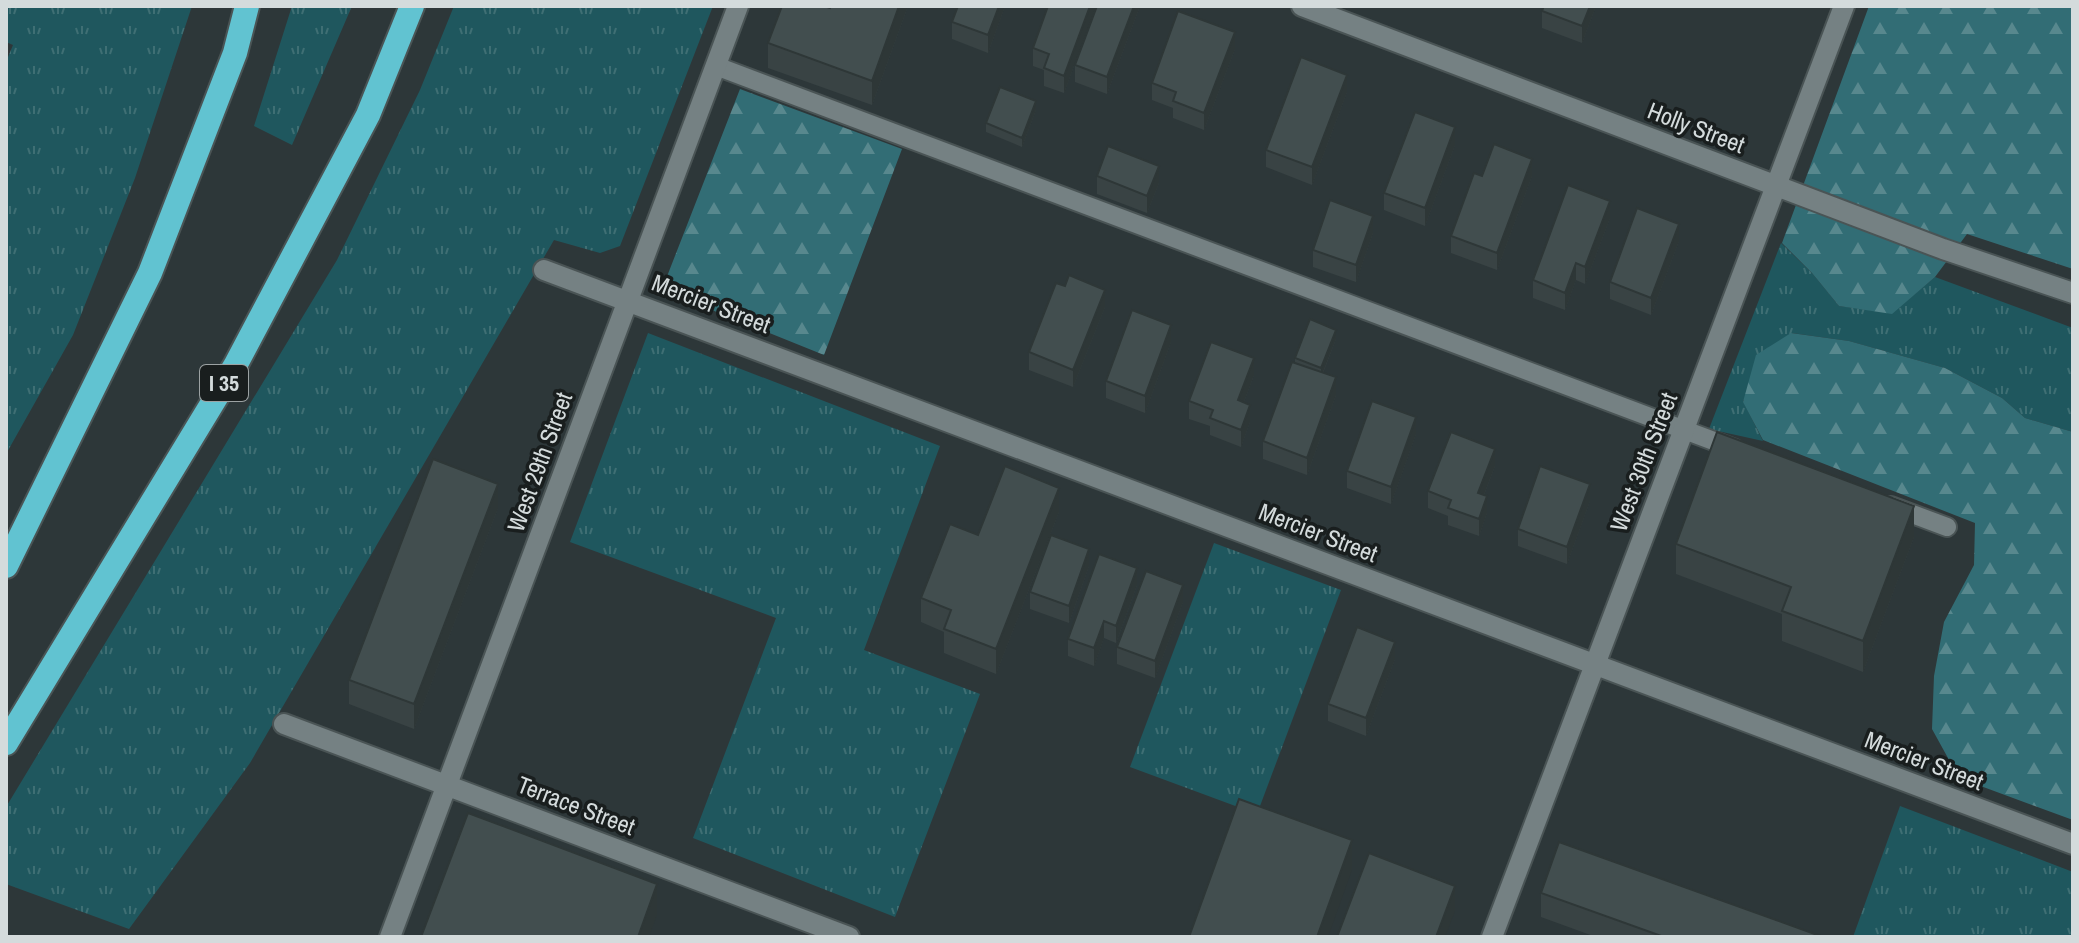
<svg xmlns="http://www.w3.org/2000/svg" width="2079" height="943" viewBox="0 0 2079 943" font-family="'Archivo Narrow',sans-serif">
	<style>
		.grass { fill: url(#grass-tufts) }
		.forest { fill: url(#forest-firs) }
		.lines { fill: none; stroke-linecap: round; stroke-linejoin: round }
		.lane-casing { stroke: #4a5455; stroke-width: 22 }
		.street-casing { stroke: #4a5455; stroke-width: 24 }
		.highway-casing { stroke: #4a5455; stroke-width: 28 }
		.lane { stroke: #758183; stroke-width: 18 }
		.street { stroke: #758183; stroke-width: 20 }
		.highway { stroke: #61c3d1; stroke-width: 24 }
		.wall { fill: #394344 }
		.shaded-wall { fill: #2e3737 }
		.building { fill: #424e4f; stroke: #2e3737; stroke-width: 2 }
		.labels { text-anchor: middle; stroke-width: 7; stroke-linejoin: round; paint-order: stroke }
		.shield { fill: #191e1e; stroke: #9ca2a3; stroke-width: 2 }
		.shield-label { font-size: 22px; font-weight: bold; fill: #d4dbdc }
		.street-label { font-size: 24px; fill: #d4dbdc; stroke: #191e1e }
	</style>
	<defs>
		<pattern id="grass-tufts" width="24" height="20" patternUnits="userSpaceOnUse" patternTransform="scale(2)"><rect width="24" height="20" fill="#1f575e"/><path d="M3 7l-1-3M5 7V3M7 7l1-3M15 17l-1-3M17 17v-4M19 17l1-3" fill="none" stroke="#3f6f74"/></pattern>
		<pattern id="forest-firs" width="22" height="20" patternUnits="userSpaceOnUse" patternTransform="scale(2)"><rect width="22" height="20" fill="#326d75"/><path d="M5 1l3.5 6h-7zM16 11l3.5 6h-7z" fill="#58888e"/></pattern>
	</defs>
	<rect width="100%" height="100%" fill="#2d3739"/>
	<path class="grass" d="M6 6H192L135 178 73 335 6 454V62L13 45 6 42Z
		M292 6H352L292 145 254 126Z
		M454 6H713L620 246 600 253 554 240 250 763 129 929 6 884V807L337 260 420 90Z
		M1781 243 1812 273 1839 306 1892 313 1935 277 2073 328V432L2025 418 2002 398 1945 368 1849 341 1792 333 1743 401 1763 441 1709 429Z
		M648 333 940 446 864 650 980 694 895 917 693 838 776 618 570 542Z
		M1214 543 1341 590 1257 814 1130 767Z
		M1900 806 2073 872V937H1853Z"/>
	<path class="forest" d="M1869 6H2073V269L1967 234 1935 277 1892 314 1839 306 1812 273 1782 243Z
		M740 89 902 149 824 355 677 296 666 279Z
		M1791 333 1849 341 1945 368 2002 398 2025 418 2073 432V820L1959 778 1932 729 1934 676 1944 622 1974 565 1975 523 1763 440 1743 402 1756 355Z"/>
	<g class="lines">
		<g class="lane-casing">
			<path id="lane" d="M716 66 1735 449
				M1891 506 1947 527"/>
		</g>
		<g class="street-casing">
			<path id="street" d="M1302 6 1943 249 2073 293
				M544 270 2073 844
				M284 724 849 937
				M390 937 738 6
				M1492 937 1844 6"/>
		</g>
		<g class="highway-casing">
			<path id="highway" d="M6 566 150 273 235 53 247 6
				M6 743 235 366 368 115 412 6"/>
		</g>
		<use href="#lane" class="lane"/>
		<use href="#street" class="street"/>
		<use href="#highway" class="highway"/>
	</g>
	<path class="wall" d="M831 6H908L872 105 768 68V43L830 8Z
		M1005 6 988 53 952 39V22Z
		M1096 6 1064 93 1044 86V70L1033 66V48Z
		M1140 6 1107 94 1075 82V65Z
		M1596 6 1582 43 1542 28V11Z
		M1235 49 1204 130 1173 118V108L1152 100V83Z
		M1347 92 1312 185 1266 167V150Z
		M1036 110 1022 147 986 132V123Z
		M1455 145 1425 226 1384 210V193Z
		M1097 176 1159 183 1147 213 1097 194Z
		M1482 176H1532L1497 270 1451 253V236Z
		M1610 218 1585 284 1576 280 1565 310 1533 298V280Z
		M1373 233 1356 282 1313 267V250Z
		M1679 241 1651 315 1610 299V282Z
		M1105 307 1073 387 1029 370V352Z
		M1336 339 1323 373 1336 395 1307 475 1263 459V441L1295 363V358Z
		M1171 342 1145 413 1106 398V381Z
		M1254 375 1244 402 1250 422 1241 447 1210 435V426L1189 419V401Z
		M1416 434 1391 504 1347 488V471Z
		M1495 466 1484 495 1487 513 1479 536 1448 525V516L1428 508V491Z
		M1590 501 1567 564 1518 546V529Z
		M498 508 414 729 349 704V680Z
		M1059 512 996 674 944 653V632L921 622V598L978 535Z
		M1914 537 1863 672 1782 641V614L1676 574V544Z
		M1089 566 1069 623 1030 609V592Z
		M1137 585 1116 643 1104 638 1094 666 1068 656V639Z
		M1183 602 1155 678 1117 664V647Z
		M1395 659 1366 736 1328 721V704Z
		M1541 893 1823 937H1596L1541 917Z"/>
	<path class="shaded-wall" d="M899 6H908L872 105V81Z
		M999 6H1005L988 53V35Z
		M1090 6H1096L1064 93V76Z
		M1134 6H1140L1107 94V77Z
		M1590 6H1596L1582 43V26Z
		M1235 32V49L1204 130V113Z
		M1347 75V92L1312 185V167Z
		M1036 101V110L1022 147V138Z
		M1455 127V145L1425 226V208Z
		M1532 159V176L1497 270V253Z
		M1159 166V183L1147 213V196Z
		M1610 201V218L1585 284V267Z
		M1373 216V233L1356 282V265Z
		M1679 224V241L1651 315V298Z
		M1576 263V280L1565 310V293Z
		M1105 290V307L1073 387V370Z
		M1171 325V342L1145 413V396Z
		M1336 330V339L1321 377V368Z
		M1254 358V375L1238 418V400Z
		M1336 377V395L1307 475V458Z
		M1250 405V422L1241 447V430Z
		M1416 417V434L1391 504V487Z
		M1495 449V466L1478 510V493Z
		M498 484V508L414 729V704Z
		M1590 484V501L1567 564V547Z
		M1059 488V512L996 674V649Z
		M1487 496V513L1479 536V519Z
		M1914 506V537L1863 672V641Z
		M1089 549V566L1069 623V606Z
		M1137 568V585L1116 643V626Z
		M1183 585V602L1155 678V661Z
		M1104 621V638L1094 666V648Z
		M1395 642V659L1366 736V718Z
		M1352 840V870L1328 937H1317Z
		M657 884V915L649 937H638Z
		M1455 886V911L1445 937H1436Z"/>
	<path class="building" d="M782 6H824L830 8 831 6H899L872 81 768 43Z
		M958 6H999L988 35 952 22Z
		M1048 6H1090L1064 76 1044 68 1049 54 1033 48Z
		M1097 6H1134L1107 77 1075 65Z
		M1544 6H1590L1582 26 1542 11Z
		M1178 11 1235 32 1204 113 1173 101 1176 92 1152 83Z
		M1301 57 1347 75 1312 167 1266 150Z
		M1000 87 1036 101 1022 138 986 123Z
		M1415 112 1455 127 1425 208 1384 193Z
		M1494 144 1532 159 1497 253 1451 236 1474 173 1482 176Z
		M1108 146 1159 166 1147 196 1097 176Z
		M1568 185 1610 201 1585 267 1576 263 1565 293 1533 280Z
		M1330 200 1373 216 1356 265 1313 250Z
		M1637 208 1679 224 1651 298 1610 282Z
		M1069 275 1105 290 1073 370 1029 352 1056 283 1065 286Z
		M1132 310 1171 325 1145 396 1106 381Z
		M1310 319 1336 330 1321 368 1295 358Z
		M1211 342 1254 358 1238 400 1250 405 1241 430 1210 418 1213 410 1189 401Z
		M1292 362 1336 377 1307 458 1263 441Z
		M1372 401 1416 417 1391 487 1347 471Z
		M1451 432 1495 449 1478 493 1487 496 1479 519 1448 508 1451 500 1428 491Z
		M1717 432 1914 506 1863 641 1782 611 1791 587 1676 544Z
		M433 459 498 484 414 704 349 680Z
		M1005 466 1059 488 996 649 944 629 951 610 921 598 950 524 978 535Z
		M1540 466 1590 484 1567 547 1518 529Z
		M1051 535 1089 549 1069 606 1030 592Z
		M1099 554 1137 568 1116 626 1104 621 1094 648 1068 639Z
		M1146 571 1183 585 1155 661 1117 647Z
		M1357 627 1395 642 1366 718 1328 704Z
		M1239 799 1352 840 1317 937H1189Z
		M468 813 657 884 638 937H421Z
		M1559 842 1823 937H1664L1541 893Z
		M1369 853 1455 886 1436 937H1337Z"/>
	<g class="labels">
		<rect class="shield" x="200" y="365" width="48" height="36" rx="6"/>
		<g class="shield-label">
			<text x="224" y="391">I 35</text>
		</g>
		<g class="street-label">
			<text transform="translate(1696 128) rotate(21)" y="8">Holly Street</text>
			<text transform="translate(711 304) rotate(21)" y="8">Mercier Street</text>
			<text transform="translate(540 462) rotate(-70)" y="8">West 29th Street</text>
			<text transform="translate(1644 462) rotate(-69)" y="8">West 30th Street</text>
			<text transform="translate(1318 533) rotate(21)" y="8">Mercier Street</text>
			<text transform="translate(1924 761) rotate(21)" y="8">Mercier Street</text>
			<text transform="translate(576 806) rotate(21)" y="8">Terrace Street</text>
		</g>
	</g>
	<rect width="2079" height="943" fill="none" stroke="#d4dbdc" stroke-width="16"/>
</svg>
